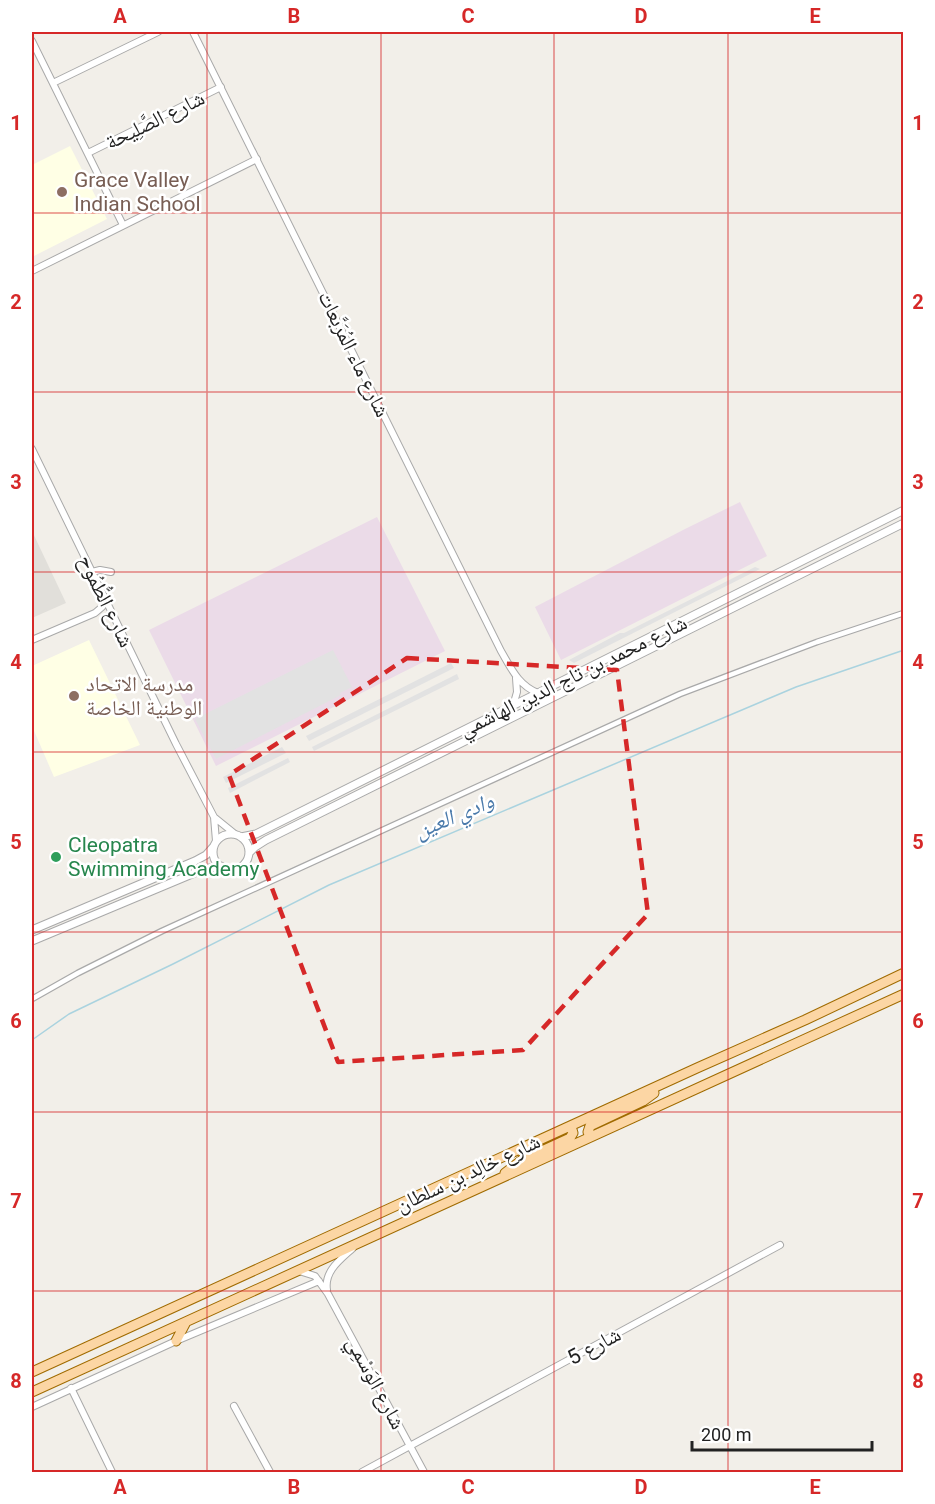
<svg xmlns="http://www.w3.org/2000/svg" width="935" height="1504" viewBox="0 0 935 1504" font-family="Roboto,'Noto Naskh Arabic',sans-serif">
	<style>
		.industrial { fill: #ebdbe8 }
		.education { fill: #ffffe5 }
		.airport { fill: #e1dfda }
		.parking { fill: #e2e2e2 }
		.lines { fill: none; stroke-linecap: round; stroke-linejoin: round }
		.stream { stroke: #aad3df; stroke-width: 1.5 }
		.pedestrian-casing { stroke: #a9a9a9; stroke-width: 7 }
		.minor-casing { stroke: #a9a9a9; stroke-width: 8 }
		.tertiary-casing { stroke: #a9a9a9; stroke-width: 9 }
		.primary-casing { stroke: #a06b00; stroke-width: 11 }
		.pedestrian { stroke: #fff; stroke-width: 4.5 }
		.minor { stroke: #fff; stroke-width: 6 }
		.tertiary { stroke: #fff; stroke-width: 7 }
		.primary { stroke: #fcd6a4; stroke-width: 9 }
		.marked { fill: none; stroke: #d62828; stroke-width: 4.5; stroke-dasharray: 12 8; stroke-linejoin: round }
		.grid { fill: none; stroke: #d62828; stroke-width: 1.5; stroke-opacity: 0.55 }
		.education-dot { fill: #8d6e63; stroke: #fff; stroke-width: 2 }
		.leisure-dot { fill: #2e9e5b; stroke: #fff; stroke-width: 2 }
		.labels { text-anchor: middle; stroke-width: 5; stroke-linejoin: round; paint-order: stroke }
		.street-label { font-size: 21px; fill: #222; stroke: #fff }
		.education-label { font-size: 21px; fill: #785e54; stroke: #fff; text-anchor: start }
		.leisure-label { font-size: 21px; fill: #27864d; stroke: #fff; text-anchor: start }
		.water-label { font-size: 22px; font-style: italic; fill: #4a7aab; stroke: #fff }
		.neatline { fill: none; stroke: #d62828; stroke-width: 2 }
		.grid-label { font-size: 20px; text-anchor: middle; font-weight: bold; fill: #d62828 }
	</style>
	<rect width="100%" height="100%" fill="#f2efe9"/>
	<path class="industrial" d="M740 502 767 556 561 660 535 607 685 529Z
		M377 517 445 651 216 766 149 630Z"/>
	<path class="education" d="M70 146 107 219 32 257V165Z
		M89 640 140 745 54 777 32 726V666Z"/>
	<path class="airport" d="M32 531 66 603 32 618Z"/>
	<path class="parking" d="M755 567 760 569 574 663 569 660 620 633H624Z
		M333 650 352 687 340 693 341 695 216 759 195 719Z
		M451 663 454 668 309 741 306 736Z
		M457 674 459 679 314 751 312 747Z
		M282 747 286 753 226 783 223 777Z
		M288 758 290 762 230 793 228 788Z"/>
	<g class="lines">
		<path class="stream" d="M32 1040 69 1014 173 964 329 885 796 687 904 650"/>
		<g class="pedestrian-casing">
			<path id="pedestrian" d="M32 999 78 973 162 931 680 694 817 642 904 613"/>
		</g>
		<g class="minor-casing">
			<path id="minor" d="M193 32 501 651C511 668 518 685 538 693
				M32 41 123 225
				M53 83 158 32
				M88 153 221 87
				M32 271 257 159
				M32 449 176 744 214 817 216 841
				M92 572 100 570 111 572
				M32 640 95 613 102 607 106 600
				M513 706 517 692 516 678
				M214 817 235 834
				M299 1271 315 1276 328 1294 424 1472
				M327 1290C324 1271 340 1260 353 1248
				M71 1388 112 1472
				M234 1406 270 1472
				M32 1407 176 1341 319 1281
				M362 1472 780 1245"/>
		</g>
		<g class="tertiary-casing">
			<path id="tertiary" d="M213 852a18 18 0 1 1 36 0a18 18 0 1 1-36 0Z
				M241 837 256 834 904 510
				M249 853 255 847 266 840 904 523
				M32 930 195 861 206 855 214 846
				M32 941 204 869 221 866"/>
		</g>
		<g class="primary-casing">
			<path id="primary" d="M590 1137 588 1132 590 1126 643 1101 654 1093
				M505 1173 522 1160 570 1138 573 1133 571 1126
				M176 1341 186 1322
				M32 1372 697 1068 805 1020 904 973
				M32 1392 904 994"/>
		</g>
		<use href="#pedestrian" class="pedestrian"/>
		<use href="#minor" class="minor"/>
		<use href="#tertiary" class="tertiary"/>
		<use href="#primary" class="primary"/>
	</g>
	<path class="marked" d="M407 658 617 670 648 914 523 1050 338 1062 229 775Z"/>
	<path class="grid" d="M207 32V1472M381 32V1472M554 32V1472M728 32V1472M32 213H904M32 392H904M32 572H904M32 752H904M32 932H904M32 1112H904M32 1291H904"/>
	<g class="education-dot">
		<circle cx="62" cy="192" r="6"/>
		<circle cx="74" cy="696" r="6"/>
	</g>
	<circle class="leisure-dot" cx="56" cy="857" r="6"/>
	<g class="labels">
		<g class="street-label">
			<text transform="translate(155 120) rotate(-26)" y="7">شارع الصَّلِيحة</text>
			<text transform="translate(354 354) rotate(64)" y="7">شارع ماء المُرَبَّعات</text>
			<text transform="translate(106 601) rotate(64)" y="7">شارع الطُّمُوح</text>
			<text transform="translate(573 676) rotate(-26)" y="7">شارع محمد بن تاج الدين الهاشمي</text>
			<text transform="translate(468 1173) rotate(-25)" y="7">شارع خالِد بن سلطان</text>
			<text transform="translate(594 1346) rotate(-28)" y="7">شارع 5</text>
			<text transform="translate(376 1383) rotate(62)" y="7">شارع الوَسْمِي</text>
		</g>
		<g class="education-label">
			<text x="74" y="187">Grace Valley<tspan x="74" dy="24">Indian School</tspan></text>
			<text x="86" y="691">مدرسة الاتحاد<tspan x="86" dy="24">الوطنية الخاصة</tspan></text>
		</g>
		<g class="leisure-label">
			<text x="68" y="852">Cleopatra<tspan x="68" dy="24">Swimming Academy</tspan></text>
		</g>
		<g class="water-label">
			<text transform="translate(454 815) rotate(-23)" y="8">وادي العين</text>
		</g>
	</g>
	<rect width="935" height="1504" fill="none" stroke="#ffffff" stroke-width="66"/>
	<path d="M692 1441v9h180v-9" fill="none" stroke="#222222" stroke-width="3"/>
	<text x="701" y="1441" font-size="18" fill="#222222" stroke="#ffffff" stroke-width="4.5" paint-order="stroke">200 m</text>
	<rect x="33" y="33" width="869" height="1438" class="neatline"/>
	<g class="grid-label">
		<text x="120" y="23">A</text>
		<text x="294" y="23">B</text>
		<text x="468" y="23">C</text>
		<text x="641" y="23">D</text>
		<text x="815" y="23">E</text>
		<text x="16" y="130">1</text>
		<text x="918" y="130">1</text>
		<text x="16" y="309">2</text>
		<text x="918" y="309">2</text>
		<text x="16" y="489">3</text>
		<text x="918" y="489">3</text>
		<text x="16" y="669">4</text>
		<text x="918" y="669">4</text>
		<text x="16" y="849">5</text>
		<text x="918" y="849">5</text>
		<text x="16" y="1028">6</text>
		<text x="918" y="1028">6</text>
		<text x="16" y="1208">7</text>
		<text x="918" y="1208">7</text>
		<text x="16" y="1388">8</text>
		<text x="918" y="1388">8</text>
		<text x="120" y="1494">A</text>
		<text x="294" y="1494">B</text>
		<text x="468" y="1494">C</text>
		<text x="641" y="1494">D</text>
		<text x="815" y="1494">E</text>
	</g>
</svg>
